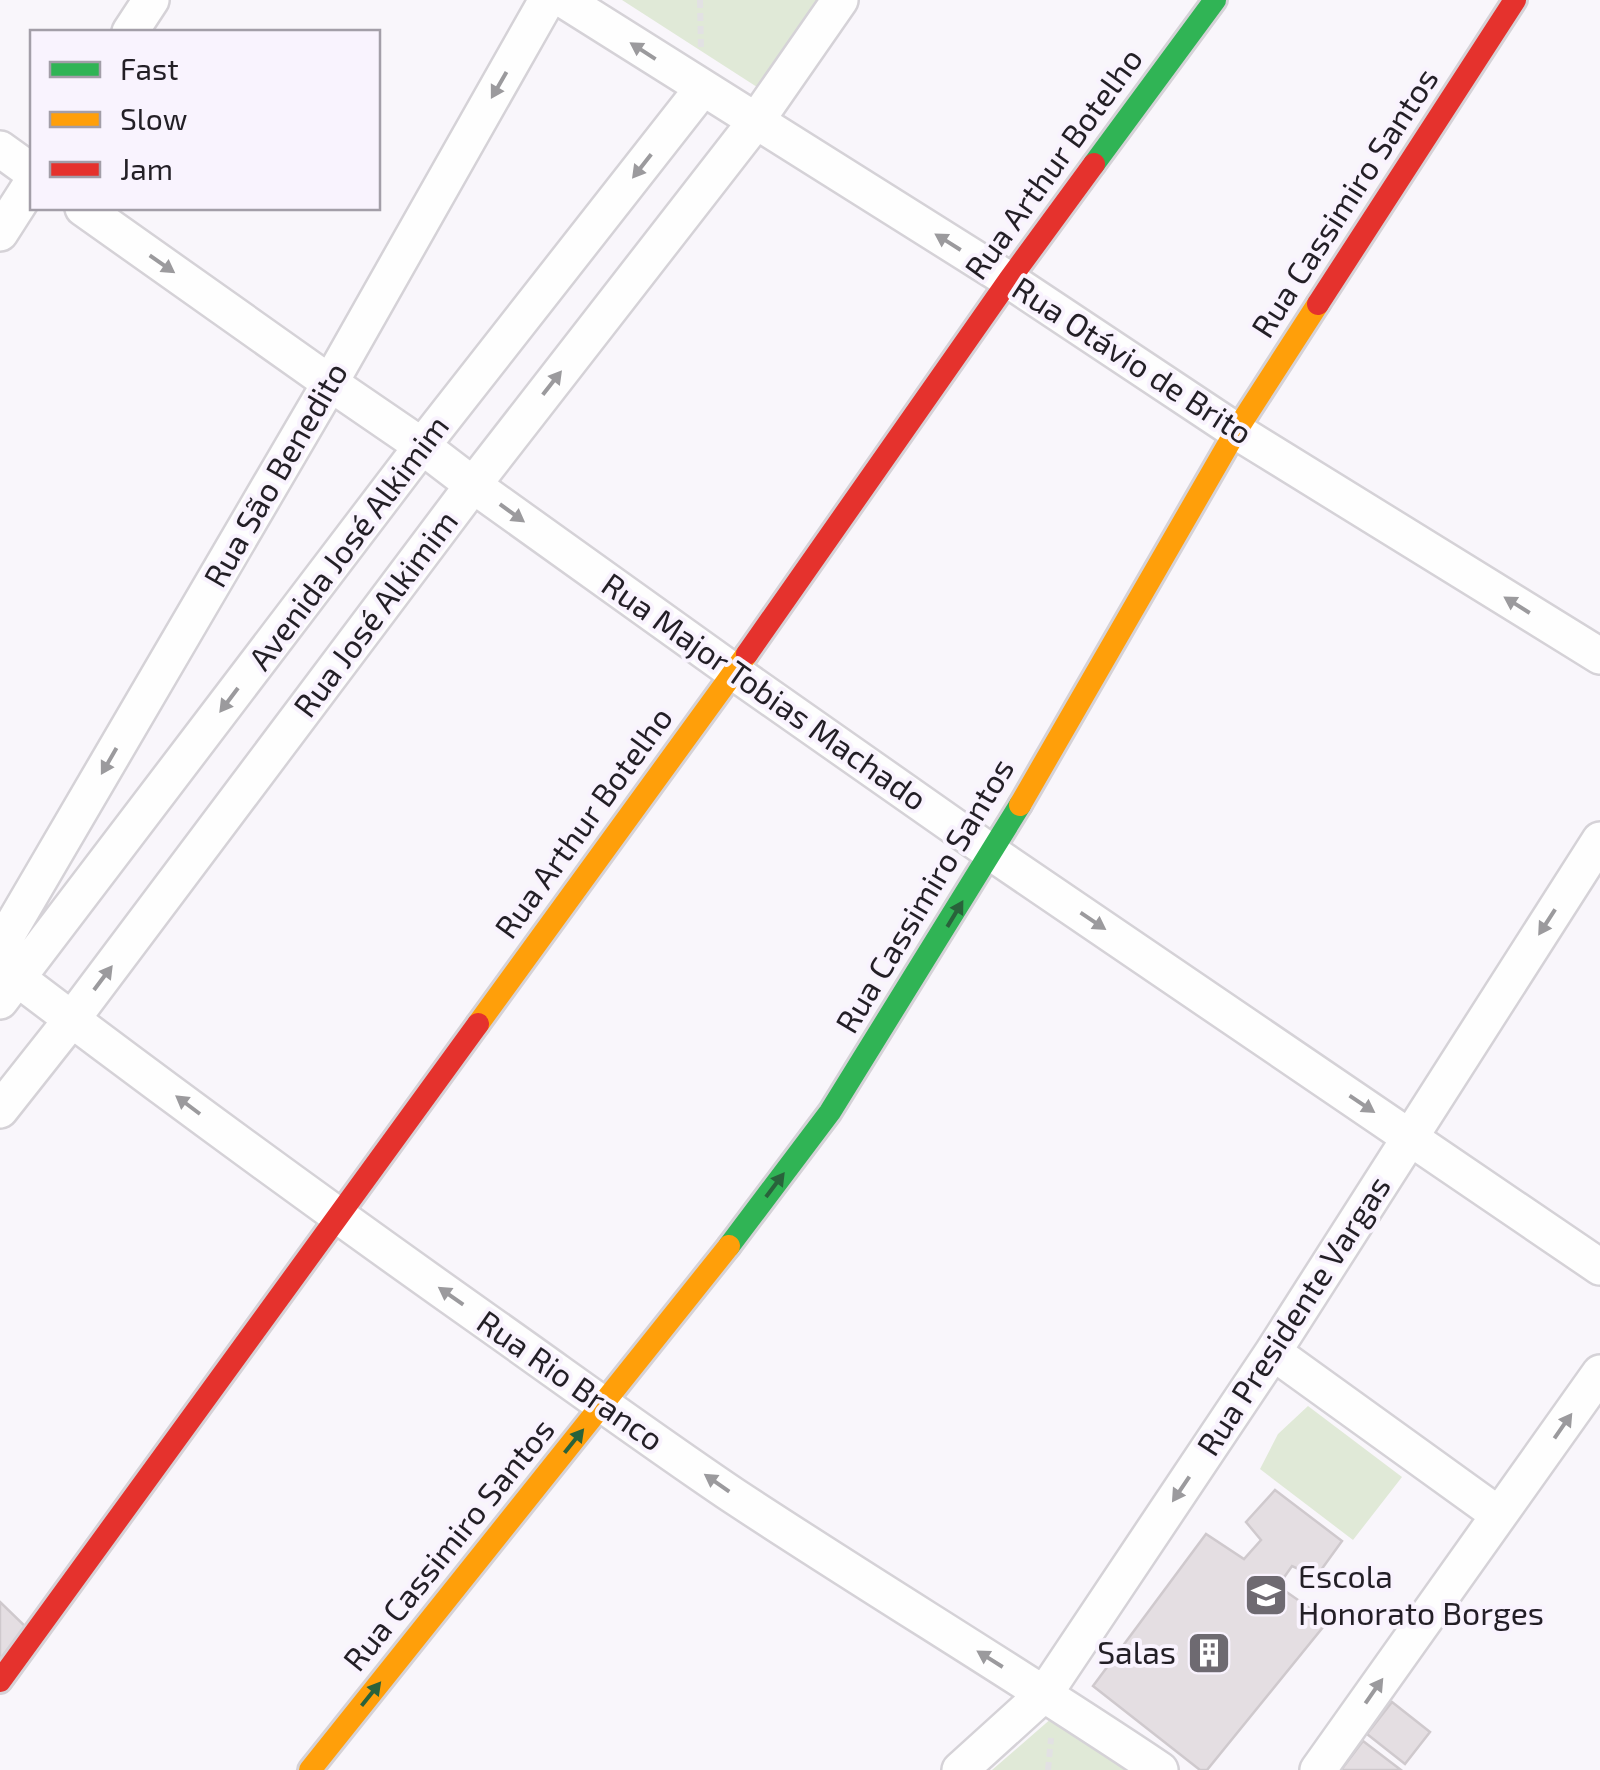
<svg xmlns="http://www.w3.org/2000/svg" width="1600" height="1770" viewBox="0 0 1600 1770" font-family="'Exo 2',sans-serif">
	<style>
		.green { fill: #e0e9d7 }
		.building { fill: #e4dee2; stroke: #cfc9cd; stroke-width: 2.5 }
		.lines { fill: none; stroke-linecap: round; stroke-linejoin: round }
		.street-casing { stroke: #d5d2d7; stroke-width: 40 }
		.fast-casing { stroke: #d5d2d7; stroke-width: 28 }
		.slow-casing { stroke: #d5d2d7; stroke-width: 28 }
		.jam-casing { stroke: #d5d2d7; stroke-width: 28 }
		.path { stroke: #e2e1e3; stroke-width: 6; stroke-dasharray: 8 5; stroke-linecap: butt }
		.street { stroke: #fefefe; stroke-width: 35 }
		.fast { stroke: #30b455; stroke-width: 22 }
		.slow { stroke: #ff9f0a; stroke-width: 22 }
		.jam { stroke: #e5322d; stroke-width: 22 }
		.oneway { fill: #9b9a9d }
		.oneway2 { fill: #29623b }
		.labels { text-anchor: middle; stroke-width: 8; stroke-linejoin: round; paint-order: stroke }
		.street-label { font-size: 32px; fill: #231f26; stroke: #f9f3fe }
		.poi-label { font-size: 32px; fill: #231f26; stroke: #f9f3fe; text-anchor: start }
	</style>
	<rect width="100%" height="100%" fill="#f9f6fb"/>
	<path class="green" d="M622 0H821L757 87Z
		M1308 1406 1402 1477 1353 1540 1260 1469 1278 1434Z
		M1053 1717 1125 1770H992Z"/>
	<path class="building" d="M1275 1490 1342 1541 1316 1577 1292 1566 1278 1586 1328 1621 1207 1770H1200L1093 1686 1206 1534 1244 1559 1261 1540 1246 1522Z
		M0 1602 27 1628 0 1659Z
		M1392 1702 1430 1732 1405 1764 1367 1734Z
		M1363 1741 1401 1770H1341Z"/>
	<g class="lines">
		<g class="street-casing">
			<path id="street" d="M564 0 1009 280 1236 431 1600 656
				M130 32 151 0
				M0 149 32 172
				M83 208 330 383 422 446 473 485 734 672 992 853 1600 1267
				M0 233 32 183
				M0 947 330 383 547 0
				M0 965C160 1087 323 1206 487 1322 569 1380 651 1440 734 1496 875 1589 1020 1676 1160 1770
				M0 1001 422 446 702 89
				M0 1110 72 1019 473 485 756 121 840 0
				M1273 1352 1499 1515
				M960 1770 1045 1693 1273 1352 1600 840
				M1318 1770 1600 1373"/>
		</g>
		<g class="fast-casing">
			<path id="fast" d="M1094 164 1215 0
				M729 1246 830 1112 1020 805"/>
		</g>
		<g class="slow-casing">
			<path id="slow" d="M1020 805 1236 431 1318 304
				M478 1024 747 654
				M310 1770 729 1246"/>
		</g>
		<g class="jam-casing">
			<path id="jam" d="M1318 304 1515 0
				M747 654 1009 280 1094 164
				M0 1681 478 1024"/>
		</g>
		<path class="path" d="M700 0 701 49
			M1048 1770 1051 1738"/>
		<use href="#street" class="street"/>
		<use href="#fast" class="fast"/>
		<use href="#slow" class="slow"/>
		<use href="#jam" class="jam"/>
	</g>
	<defs><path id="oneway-solid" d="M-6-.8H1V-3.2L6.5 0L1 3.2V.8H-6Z" transform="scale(2.5)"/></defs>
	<g class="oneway">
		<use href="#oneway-solid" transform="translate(643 51) rotate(-147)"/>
		<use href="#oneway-solid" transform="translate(499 85) rotate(120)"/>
		<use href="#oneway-solid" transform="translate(642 166) rotate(128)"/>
		<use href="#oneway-solid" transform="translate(948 242) rotate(-148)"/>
		<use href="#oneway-solid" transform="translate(162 264) rotate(35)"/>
		<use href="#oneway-solid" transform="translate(552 383) rotate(-52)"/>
		<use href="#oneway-solid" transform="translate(512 513) rotate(36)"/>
		<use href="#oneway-solid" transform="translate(1517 605) rotate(-148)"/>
		<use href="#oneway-solid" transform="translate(229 700) rotate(127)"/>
		<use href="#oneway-solid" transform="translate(109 761) rotate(120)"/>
		<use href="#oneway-solid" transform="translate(1093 921) rotate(34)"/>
		<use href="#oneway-solid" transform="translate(1547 922) rotate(123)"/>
		<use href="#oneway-solid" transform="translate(103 978) rotate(-53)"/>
		<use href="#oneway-solid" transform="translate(1362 1104) rotate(34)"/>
		<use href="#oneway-solid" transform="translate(188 1105) rotate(-143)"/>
		<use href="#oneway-solid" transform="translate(451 1296) rotate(-145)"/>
		<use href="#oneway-solid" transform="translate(1563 1426) rotate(-55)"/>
		<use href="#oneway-solid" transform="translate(717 1483) rotate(-145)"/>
		<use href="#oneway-solid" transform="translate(1181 1489) rotate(124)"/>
		<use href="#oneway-solid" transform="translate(990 1659) rotate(-148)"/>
		<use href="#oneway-solid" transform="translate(1374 1691) rotate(-55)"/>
	</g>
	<g class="oneway2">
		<use href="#oneway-solid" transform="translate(955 914) rotate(-59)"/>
		<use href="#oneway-solid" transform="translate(775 1185) rotate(-53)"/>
		<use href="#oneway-solid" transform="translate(574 1441) rotate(-51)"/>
		<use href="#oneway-solid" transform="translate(371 1694) rotate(-51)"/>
	</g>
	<defs>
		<g id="school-square" transform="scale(2.25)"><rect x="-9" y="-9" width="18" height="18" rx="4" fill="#6e6a71" stroke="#f9f3fe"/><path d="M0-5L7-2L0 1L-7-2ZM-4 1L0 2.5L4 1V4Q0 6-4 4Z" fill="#fff"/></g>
		<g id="building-square" transform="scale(2.25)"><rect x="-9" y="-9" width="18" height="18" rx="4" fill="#6e6a71" stroke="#f9f3fe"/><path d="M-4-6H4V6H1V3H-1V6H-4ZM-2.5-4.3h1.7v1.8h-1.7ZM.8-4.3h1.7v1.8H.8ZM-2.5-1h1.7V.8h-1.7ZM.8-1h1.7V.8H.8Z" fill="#fff"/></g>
	</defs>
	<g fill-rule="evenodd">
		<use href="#school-square" x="1266" y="1595"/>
		<use href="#building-square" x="1209" y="1653"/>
	</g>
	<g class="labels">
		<g class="street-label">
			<text transform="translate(1054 164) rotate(-54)" y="11">Rua Arthur Botelho</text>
			<text transform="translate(1345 203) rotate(-57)" y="11">Rua Cassimiro Santos</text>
			<text transform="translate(1132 361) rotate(33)" y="11">Rua Otávio de Brito</text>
			<text transform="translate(276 475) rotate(-60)" y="11">Rua São Benedito</text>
			<text transform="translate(349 543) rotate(-53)" y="11">Avenida José Alkimim</text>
			<text transform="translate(376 614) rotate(-53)" y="11">Rua José Alkimim</text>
			<text transform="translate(764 692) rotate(35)" y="11">Rua Major Tobias Machado</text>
			<text transform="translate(584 823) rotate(-54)" y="11">Rua Arthur Botelho</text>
			<text transform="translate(925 896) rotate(-59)" y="11">Rua Cassimiro Santos</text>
			<text transform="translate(1294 1316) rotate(-57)" y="11">Rua Presidente Vargas</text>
			<text transform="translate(570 1381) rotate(35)" y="11">Rua Rio Branco</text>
			<text transform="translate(449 1545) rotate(-51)" y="11">Rua Cassimiro Santos</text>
		</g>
		<g class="poi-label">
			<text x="1298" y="1588">Escola<tspan x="1298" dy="37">Honorato Borges</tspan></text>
			<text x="1176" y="1664" text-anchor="end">Salas</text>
		</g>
	</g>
	<rect x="30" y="30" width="350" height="180" fill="#f9f3fe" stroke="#a39ea8" stroke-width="2.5"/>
	<rect x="50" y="62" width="50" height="15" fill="#30b455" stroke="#a39ea8" stroke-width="2.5"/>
	<text x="120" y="80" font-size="30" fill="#231f26">Fast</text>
	<rect x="50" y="112" width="50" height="15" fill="#ff9f0a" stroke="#a39ea8" stroke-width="2.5"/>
	<text x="120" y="130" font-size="30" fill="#231f26">Slow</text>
	<rect x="50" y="162" width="50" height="15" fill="#e5322d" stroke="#a39ea8" stroke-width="2.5"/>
	<text x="120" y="180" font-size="30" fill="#231f26">Jam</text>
</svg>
